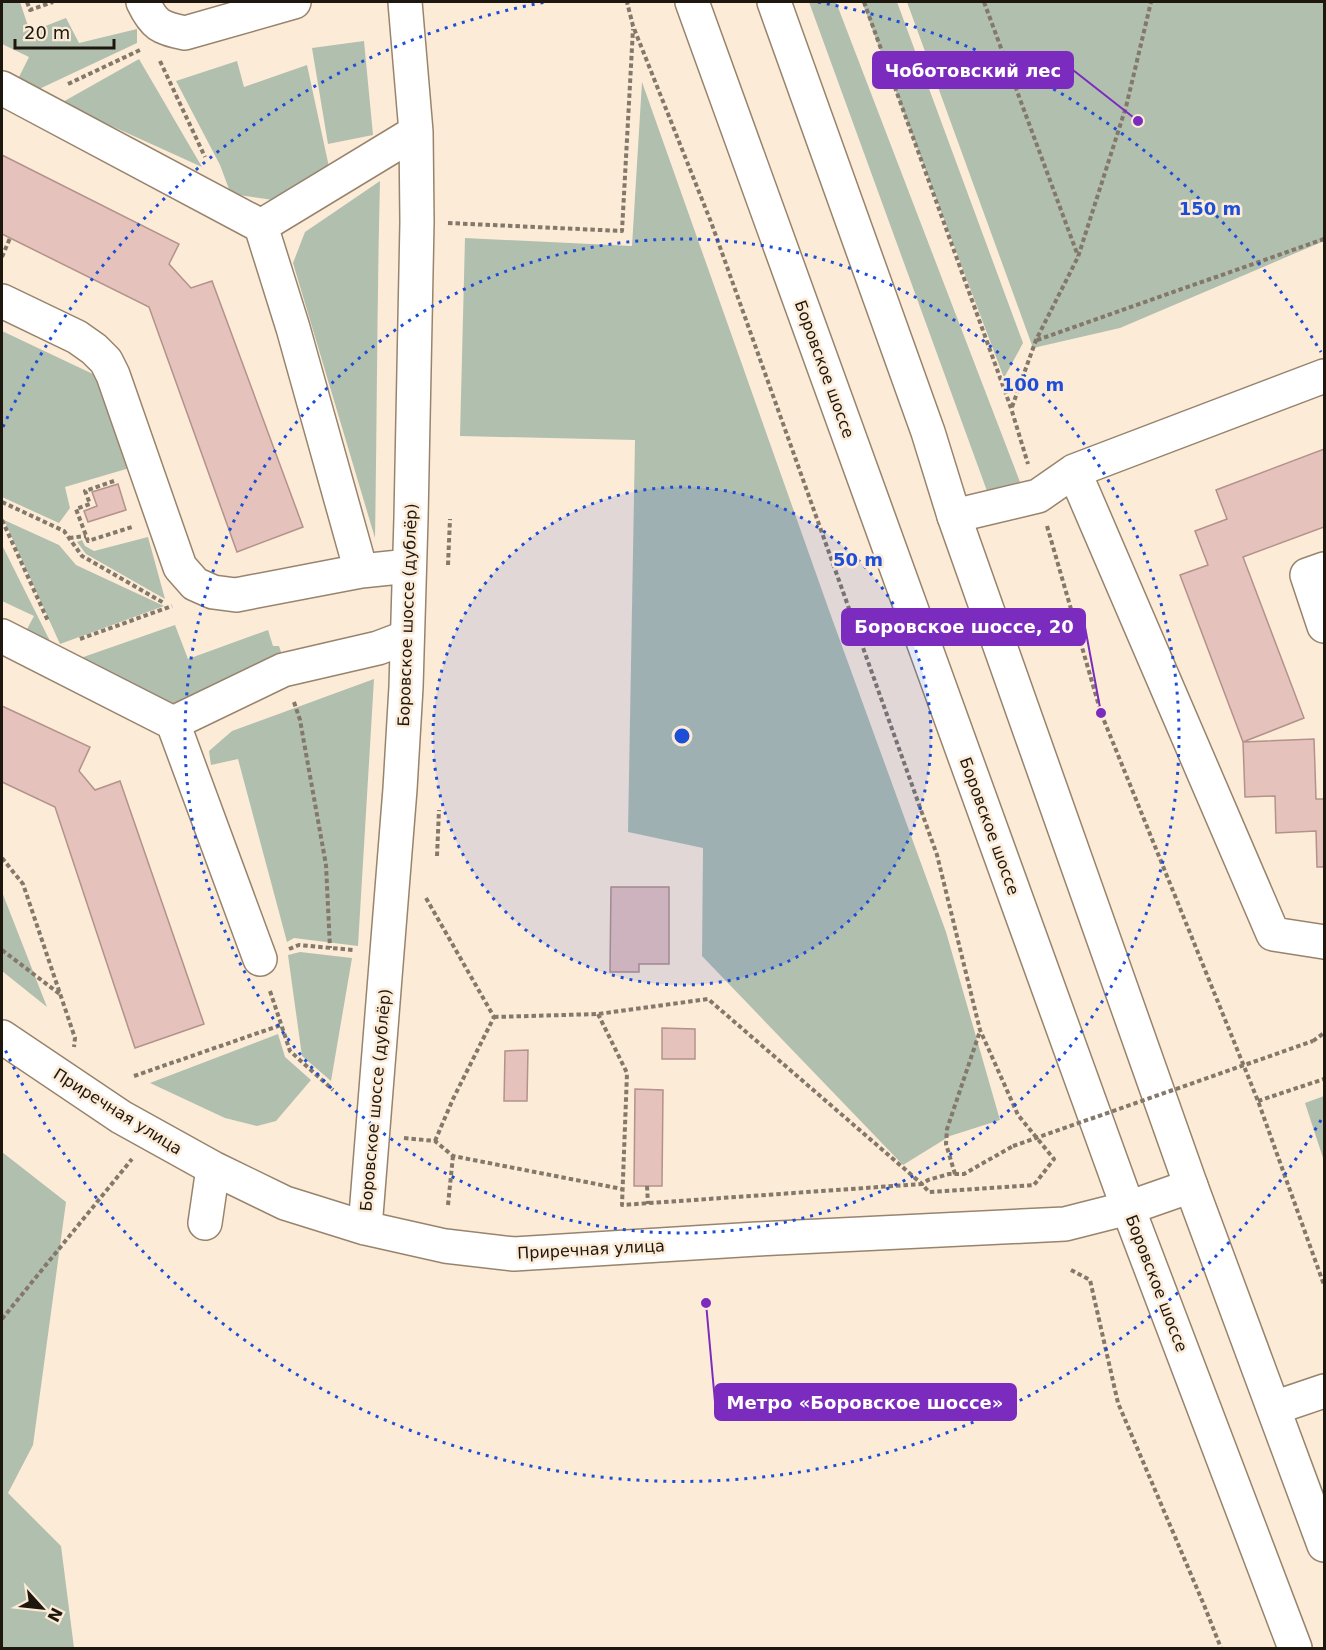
<svg xmlns="http://www.w3.org/2000/svg" width="1326" height="1650" viewBox="0 0 1326 1650" font-family="'DejaVu Sans',sans-serif">
	<style>
		.green { fill: #b1bfaf }
		.building { fill: #e5c2bb; stroke: #b3928c; stroke-width: 1.5 }
		.lines { fill: none; stroke-linecap: round; stroke-linejoin: round }
		.minor-casing { stroke: #98846d; stroke-width: 36 }
		.major-casing { stroke: #98846d; stroke-width: 36 }
		.path { stroke: #837869; stroke-width: 4; stroke-dasharray: 4.5 3; stroke-linecap: butt }
		.minor { stroke: #fff; stroke-width: 33 }
		.major { stroke: #fff; stroke-width: 33 }
		.path-bridge { stroke: #837869; stroke-width: 4; stroke-dasharray: 4.5 3; stroke-linecap: butt }
		.ring { fill: none; stroke: #1d4ed8; stroke-width: 3; stroke-dasharray: 3 6 }
		.labels { text-anchor: middle; stroke-width: 5; stroke-linejoin: round; paint-order: stroke }
		.street-label { font-size: 16px; fill: #1e170e; stroke: #fcebd6 }
		.centre { fill: #1d4ed8; stroke: #fcebd6; stroke-width: 3 }
		.ring-label { font-size: 18px; text-anchor: middle; font-weight: bold; fill: #1d4ed8; stroke: #fcebd6; stroke-width: 5; stroke-linejoin: round; paint-order: stroke }
		.leader { fill: none; stroke: #7b2cbf; stroke-width: 2 }
		.callout-dot { fill: #7b2cbf; stroke: #fcebd6; stroke-width: 2 }
		.callout { fill: #7b2cbf; stroke: #7b2cbf; stroke-width: 2 }
		.callout-label { font-size: 18px; text-anchor: middle; font-weight: bold; fill: #fff }
	</style>
	<rect width="100%" height="100%" fill="#fcebd6"/>
	<path class="green" d="M2 2H20L30 32 66 18 79 43 137 29V43L37 90 17 81 29 57 2 44Z
		M809 2H836L1020 482 987 491Z
		M862 2H897L1023 343 1004 378Z
		M907 2H1324V241L1120 328 1033 348Z
		M364 41 373 135 328 144 312 48Z
		M139 59 202 167 61 103Z
		M237 61 244 87 307 65 329 167 273 200 239 195 229 189 220 165 176 81Z
		M642 82 830 613 946 932 1000 1120 950 1136 903 1165 702 956 703 848 628 832 635 440 460 436 465 238 632 246Z
		M380 181C377 300 377 419 375 538L293 263 305 232Z
		M2 331 95 375 133 467 65 487 70 508 59 523 2 497Z
		M4 520 59 545 76 565 164 606 60 644Z
		M148 537 165 599 86 554 77 542 82 540 85 546 94 551Z
		M2 545 51 643 26 631 34 616 2 601Z
		M175 625 188 659 268 630 273 646H279L284 661 174 703H162L72 661Z
		M374 679 358 946 294 938 287 942 238 759 211 765 209 751 232 731Z
		M2 892 47 1007 2 971Z
		M300 952 352 958 331 1081 302 1056 288 955Z
		M278 1034 285 1057 311 1080 276 1121 257 1126 225 1118 150 1083Z
		M1324 1096V1161L1305 1103Z
		M2 1152 66 1202 33 1445 8 1493 61 1546 74 1648H2Z"/>
	<path class="building" d="M2 155 179 244 169 264 191 288 212 281 303 527 237 552 149 307 2 234Z
		M1324 449V527L1243 557 1304 718 1243 742 1180 575 1208 565 1195 531 1227 519 1216 490Z
		M118 484 126 510 88 522 84 511 97 506 92 492Z
		M2 706 90 747 79 771 95 790 120 781 204 1024 135 1048 55 807 2 782Z
		M1314 739 1316 799H1324V867H1317L1316 831 1276 833 1275 796 1245 797 1243 742Z
		M611 887H669V964H639V972H610Z
		M662 1028 695 1029V1059H662Z
		M528 1050 527 1101H504L505 1051Z
		M635 1089 663 1090 662 1186H634Z"/>
	<g class="lines">
		<g class="minor-casing">
			<path id="minor" d="M143 2C154 25 160 28 185 33L294 2
				M2 88 261 226 293 328 361 571
				M261 226 416 132
				M2 301 77 337 94 349 106 361 113 375 180 567 195 584 213 592 236 595 361 571 409 566
				M1074 471 1273 934 1324 942
				M954 516 1038 496 1074 471 1324 376
				M1324 569 1307 575 1324 626
				M2 636 173 723 283 670 378 648 407 637
				M173 723 260 959
				M2 1037 121 1117 213 1168 285 1203 365 1228 445 1246 514 1254 757 1239 1065 1224 1128 1208 1191 1186
				M205 1223 213 1168
				M365 1228 400 789 406 687 411 518 417 222 416 132 405 2
				M1274 1408 1324 1391"/>
		</g>
		<g class="major-casing">
			<path id="major" d="M692 2 1128 1208 1295 1648
				M774 2 928 432 954 516 1191 1186 1324 1545"/>
		</g>
		<path class="path" d="M27 2 30 10 53 2
			M864 2 1011 408 1028 464
			M984 2 1078 256
			M160 61 205 157
			M68 84 140 50
			M448 223 622 231 633 29
			M2 257 10 238
			M1037 340 1324 239
			M1012 407 1036 340 1078 257 1126 107 1151 2
			M114 481 85 491 90 504 76 509 88 541 132 527
			M2 502 64 531 82 556 164 603
			M2 520 48 621
			M1047 526 1101 713 1258 1101 1324 1285
			M69 538 86 536
			M448 565 450 519
			M80 639 172 606
			M294 702 300 720 326 865 330 948
			M437 856 439 810
			M2 858 23 884 75 1038 74 1047
			M426 898 494 1017
			M289 949 299 945 353 950
			M2 950 61 995
			M270 991 290 1051 333 1090
			M598 1014 627 1073 622 1205 922 1184 929 1192 1034 1185 1054 1159 1018 1115 980 1030 937 855 711 222 633 26 627 2
			M494 1017 598 1014 708 999 922 1184 928 1180 949 1174H964L1013 1146
			M1313 1041 1324 1033
			M134 1076 281 1025
			M1258 1101 1324 1079
			M404 1138 435 1141 453 1156 622 1189
			M435 1141 453 1099 494 1017
			M955 1174 946 1144 947 1129 980 1031
			M647 1186 648 1204
			M448 1205 453 1156
			M1071 1270 1090 1280 1118 1403 1204 1605 1221 1648
			M2 1319 132 1159"/>
		<use href="#minor" class="minor"/>
		<use href="#major" class="major"/>
		<path class="path-bridge" d="M1013 1146 1313 1041"/>
	</g>
	<circle cx="682" cy="736" r="249" fill="#1d4ed8" fill-opacity=".12"/>
	<g class="ring">
		<circle cx="682" cy="736" r="249"/>
		<circle cx="682" cy="736" r="497"/>
		<path d="M1321 1120A746 746 0 0 1 3 1045M3 427A746 746 0 0 1 546 2M818 2A746 746 0 0 1 1321 352"/>
	</g>
	<g class="labels">
		<g class="street-label">
			<text transform="translate(825 369) rotate(70)" y="6">Боровское шоссе</text>
			<text transform="translate(407 615) rotate(-88)" y="6">Боровское шоссе (дублёр)</text>
			<text transform="translate(990 826) rotate(70)" y="6">Боровское шоссе</text>
			<text transform="translate(375 1100) rotate(-85)" y="6">Боровское шоссе (дублёр)</text>
			<text transform="translate(118 1111) rotate(32)" y="6">Приречная улица</text>
			<text transform="translate(591 1249) rotate(-3)" y="6">Приречная улица</text>
			<text transform="translate(1157 1283) rotate(69)" y="6">Боровское шоссе</text>
		</g>
	</g>
	<circle cx="682" cy="736" r="9" class="centre"/>
	<g class="ring-label">
		<text x="1210" y="215">150 m</text>
		<text x="1033" y="391">100 m</text>
		<text x="858" y="566">50 m</text>
	</g>
	<path class="leader" d="M1138 121L1073 70M1101 713L1085 627M706 1303L715 1402"/>
	<g class="callout-dot">
		<circle cx="1138" cy="121" r="6"/>
		<circle cx="1101" cy="713" r="6"/>
		<circle cx="706" cy="1303" r="6"/>
	</g>
	<g class="callout">
		<rect x="873" y="52" width="200" height="36" rx="6"/>
		<rect x="842" y="609" width="243" height="36" rx="6"/>
		<rect x="715" y="1384" width="301" height="36" rx="6"/>
	</g>
	<g class="callout-label">
		<text x="973" y="77">Чоботовский лес</text>
		<text x="964" y="633">Боровское шоссе, 20</text>
		<text x="865" y="1409">Метро «Боровское шоссе»</text>
	</g>
	<rect width="1326" height="1650" fill="none" stroke="#1e170e" stroke-width="6"/>
	<g transform="translate(42 1608) rotate(117)" stroke="#fcebd6" stroke-width="4.5" paint-order="stroke">
	<path d="M0-4.5L10 22L0 15L-10 22Z" fill="#1e170e"/>
	<text y="-9" font-size="16" font-weight="bold" text-anchor="middle" fill="#1e170e">N</text>
	</g>
	<path d="M15 39v9h99v-9" fill="none" stroke="#1e170e" stroke-width="3"/>
	<text x="24" y="39" font-size="18" fill="#1e170e" stroke="#fcebd6" stroke-width="4.5" paint-order="stroke">20 m</text>
</svg>
